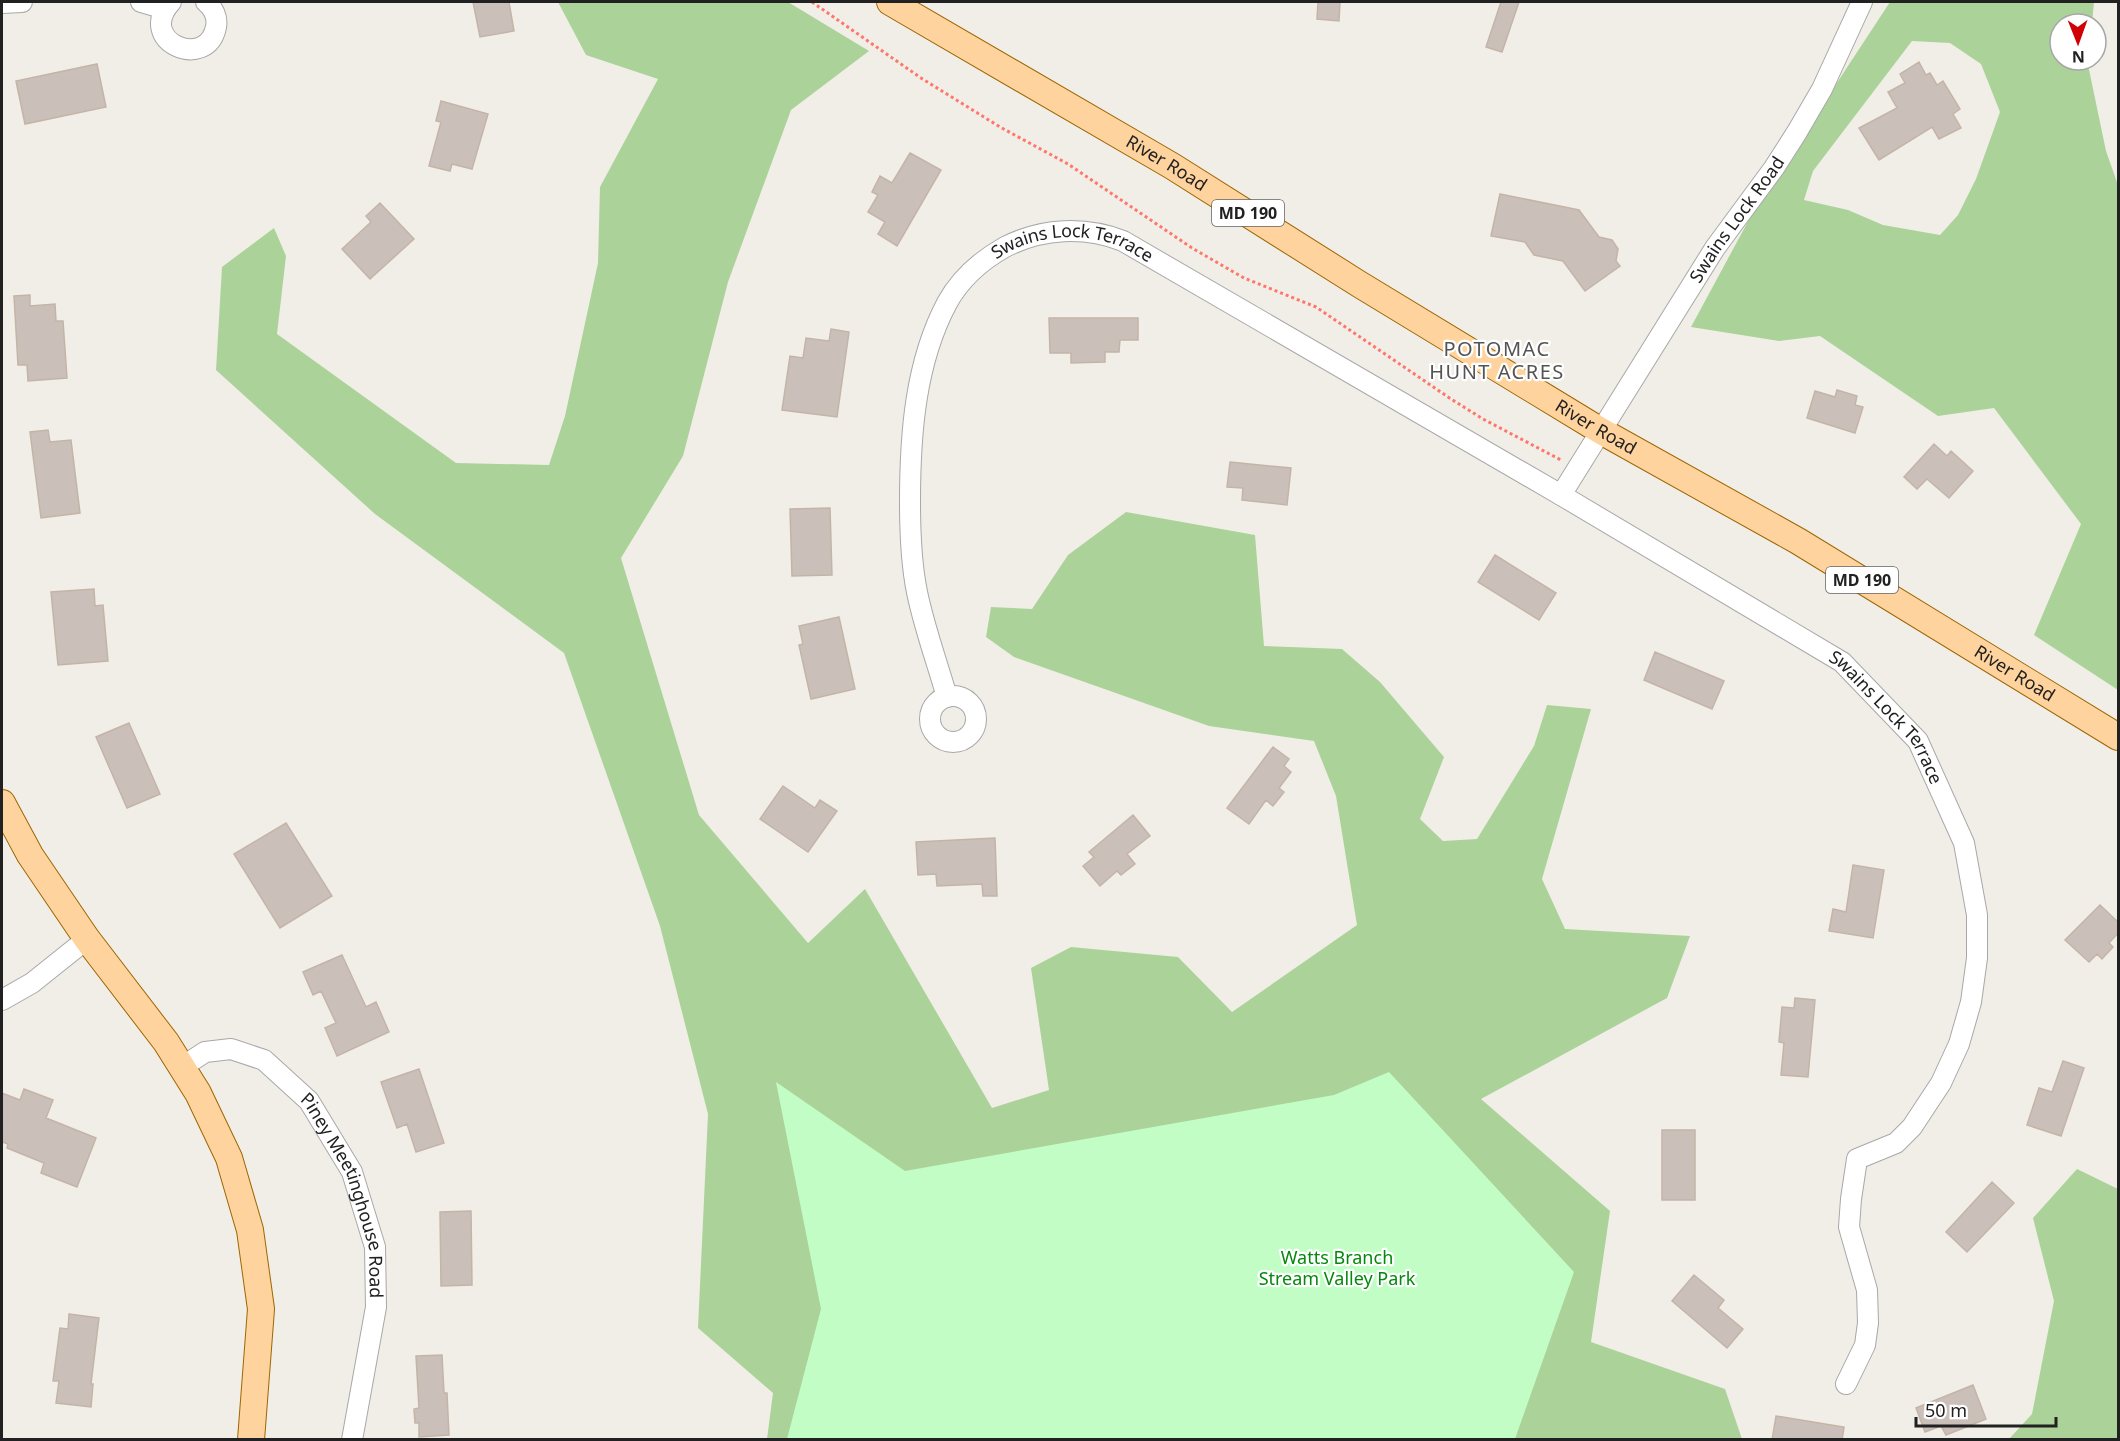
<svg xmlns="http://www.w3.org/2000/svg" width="2120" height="1441" viewBox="0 0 2120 1441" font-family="'Noto Sans',sans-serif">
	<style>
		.forest { fill: #abd399; fill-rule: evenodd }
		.park { fill: #c2fdc6 }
		.building { fill: #cac0b9; stroke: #c4b4a8; stroke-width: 1.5 }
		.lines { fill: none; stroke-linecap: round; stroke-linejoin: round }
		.minor-casing { stroke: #a8a8a8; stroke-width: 22 }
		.major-casing { stroke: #9d6600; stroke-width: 28 }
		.path { stroke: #ff766a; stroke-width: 3; stroke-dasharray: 3 3; stroke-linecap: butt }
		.minor { stroke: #fff; stroke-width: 20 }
		.major { stroke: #ffd39e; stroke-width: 26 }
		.labels { text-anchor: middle; stroke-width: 4.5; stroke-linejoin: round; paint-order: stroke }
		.shield { fill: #fff; stroke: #646464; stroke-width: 1.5 }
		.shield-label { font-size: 16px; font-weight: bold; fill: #212121 }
		.street-label { font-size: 18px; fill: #212121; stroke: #fff }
		.park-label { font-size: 18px; fill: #04890d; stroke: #fff }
		.neighbourhood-label { font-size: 20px; letter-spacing: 1.5px; fill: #545454; stroke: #fff }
	</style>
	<rect width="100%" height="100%" fill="#f1eee7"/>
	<path class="forest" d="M558 2H788L869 51 791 110 728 282 683 456 621 558 699 815 808 943 865 889 992 1108 1049 1090 1031 968 1071 947 1178 957 1232 1012 1357 925 1336 796 1314 741 1209 726 1014 657 986 637 991 607 1032 609 1068 555 1126 512 1255 535 1264 646 1342 649 1380 682 1444 757 1420 819 1443 841 1477 839 1534 746 1547 705 1591 709 1542 879 1565 929 1690 936 1667 998 1481 1099 1610 1211 1591 1342 1725 1389 1742 1439H767L773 1393 698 1328 708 1114 660 926 564 653 375 514 216 370 222 267 274 228 286 256 277 334 456 463 549 465 565 416 598 263 600 187 658 79 586 55Z
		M1890 2H2094L2092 24H2060V60H2087L2106 151 2118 185V690L2034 635 2081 524 1994 408 1938 416 1820 336 1779 341 1691 327 1758 203ZM1912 41 1950 43 1981 64 2000 112 1976 179 1958 215 1940 235 1883 225 1848 210 1804 200 1813 171Z
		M2077 1169 2118 1189V1439H2009L2032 1414 2054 1301 2033 1218Z"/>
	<path class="park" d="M1389 1072 1574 1272 1515 1439H787L821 1309 776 1082 905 1171 1334 1095Z"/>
	<path class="building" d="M473 2H509L514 31 480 37Z
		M1318 2H1340L1339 21 1317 19Z
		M1501 2H1519L1502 52 1486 47Z
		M1919 62 1926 75 1930 73 1937 85 1943 81 1960 109 1953 114 1961 128 1939 139 1932 127 1879 160 1859 128 1897 108 1888 92 1905 83 1900 74Z
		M97 64 106 107 25 124 16 81Z
		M441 101 488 114 472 169 452 164 450 171 429 166 441 122 436 121Z
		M910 153 941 170 897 246 878 234 885 222 868 212 878 195 872 192 880 176 892 183Z
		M1500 194 1579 210 1599 237 1612 240 1618 249 1616 261 1620 266 1585 291 1563 261 1534 255 1525 242 1491 236Z
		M380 203 414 239 370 279 342 249 371 222 366 216Z
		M30 295V306L55 304 56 321H63L67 378 28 381 27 365H18L14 296Z
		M1049 318H1138V340H1120L1119 352H1105V362L1071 363V353H1050Z
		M831 329 849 332 837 417 782 410 790 356 803 358 806 338 829 341Z
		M1837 390 1857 396 1855 405 1863 407 1855 433 1807 418 1815 391 1835 397Z
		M48 430 50 442 71 440 80 513 41 518 30 432Z
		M1934 444 1947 456 1951 451 1973 471 1949 498 1927 479 1917 489 1904 477Z
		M1230 462 1291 468 1287 505 1242 500 1243 488 1227 487Z
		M830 508 832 575 792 576 790 509Z
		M1495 555 1556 593 1539 620 1478 582Z
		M94 589 95 606 103 605 108 661 58 665 51 592Z
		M839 617 855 689 811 699 799 645 803 644 799 626Z
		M1655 652 1724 681 1712 709 1644 680Z
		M129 723 160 794 127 808 96 737Z
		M1273 747 1289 759 1284 766 1291 772 1279 788 1284 792 1273 806 1266 800 1249 824 1227 808Z
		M783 786 815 808 820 800 837 811 808 852 760 819Z
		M1133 815 1150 836 1127 854 1135 864 1121 875 1117 871 1100 886 1083 866 1094 857 1089 852Z
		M286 823 332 896 280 928 234 854Z
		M995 838 997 896H983L982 884 937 886 936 874 918 875 916 842Z
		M1853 865 1884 870 1873 938 1829 931 1833 909 1846 912Z
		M2100 905 2118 922V933L2109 943 2113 947 2102 959 2097 954 2089 962 2065 940Z
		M342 955 366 1007 376 1002 389 1032 337 1056 325 1028 336 1023 321 991 313 995 303 972Z
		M1795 998 1815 1000 1808 1077 1781 1075 1784 1043 1779 1042 1782 1007 1794 1008Z
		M2063 1061 2084 1068 2061 1136 2027 1125 2039 1088 2052 1092Z
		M419 1069 444 1143 416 1152 407 1124 397 1128 381 1082Z
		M24 1089 53 1100 46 1118 96 1138 77 1187 41 1173 44 1163 7 1148 8 1144 2 1142V1093L20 1100Z
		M1662 1130H1695V1200H1662Z
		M1992 1182 2014 1203 1967 1252 1946 1232Z
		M471 1211 472 1285 441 1286 440 1212Z
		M1694 1275 1724 1300 1718 1308 1743 1329 1727 1348 1672 1301Z
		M69 1314 99 1318 91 1384H93L91 1407 56 1403 59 1381H53L60 1328 68 1329Z
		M442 1355 444 1393H447L449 1435 419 1437V1423H415L414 1409 419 1408 416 1356Z
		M1973 1385 1986 1419 1946 1435 1941 1426 1925 1432 1916 1408Z
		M1776 1416 1844 1427 1842 1440H1772Z"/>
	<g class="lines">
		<g class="minor-casing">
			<g id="minor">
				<path d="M141 2 165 9"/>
				<path d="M171 2C135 41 207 72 216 27 218 17 213 8 206 2"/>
				<path d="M2 3 22 2"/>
				<path id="s1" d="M1561 495 1715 248 1774 168 1797 132 1822 89 1862 2"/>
				<circle cx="953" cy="719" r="23"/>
				<path id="s2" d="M947 697C937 662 924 627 917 592 911 563 910 531 910 502 910 435 915 363 947 303 960 279 982 260 1005 247 1042 228 1085 226 1123 241L1561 495 1842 662 1918 741 1964 843 1977 915V958L1971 1002 1959 1044 1941 1083 1912 1127 1896 1143 1857 1159 1851 1199 1849 1227 1867 1290 1868 1323 1865 1345 1846 1384"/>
				<path d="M2 1000 32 983 87 939"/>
				<path id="s3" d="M182 1067 205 1052 231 1049 264 1060 309 1101 352 1172 375 1247 376 1307 352 1440"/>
			</g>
		</g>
		<g class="major-casing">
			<g id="major">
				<path id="s4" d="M890 2 1172 166 1359 284 1601 431 1798 541 2118 737"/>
				<path d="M2 803 30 855 87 939 166 1042 198 1093 229 1158 250 1230 261 1309 251 1440"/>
			</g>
		</g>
		<path class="path" d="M812 2 921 78 1000 127 1068 164 1192 248 1244 278 1316 307 1451 399 1483 419 1561 460"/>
		<use href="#minor" class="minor"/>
		<use href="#major" class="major"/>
	</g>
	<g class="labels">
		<g class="shield">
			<rect x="1212" y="200" width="72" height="26" rx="4.5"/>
			<rect x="1826" y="567" width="72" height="26" rx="4.5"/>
		</g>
		<g class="shield-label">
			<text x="1248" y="219">MD 190</text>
			<text x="1862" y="586">MD 190</text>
		</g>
		<g class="street-label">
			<text dy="6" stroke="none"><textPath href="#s4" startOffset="320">River Road</textPath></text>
			<text dy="6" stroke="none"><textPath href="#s1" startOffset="327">Swains Lock Road</textPath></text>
			<text dy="6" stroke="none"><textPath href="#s2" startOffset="556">Swains Lock Terrace</textPath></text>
			<text dy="6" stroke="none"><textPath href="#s4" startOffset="824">River Road</textPath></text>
			<text dy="6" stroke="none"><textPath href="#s4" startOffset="1310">River Road</textPath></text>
			<text dy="6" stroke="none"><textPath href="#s2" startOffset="1512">Swains Lock Terrace</textPath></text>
			<text dy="6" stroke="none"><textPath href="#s3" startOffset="252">Piney Meetinghouse Road</textPath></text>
		</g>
		<g class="park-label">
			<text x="1337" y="1264">Watts Branch<tspan x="1337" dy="21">Stream Valley Park</tspan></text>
		</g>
		<g class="neighbourhood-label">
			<text x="1497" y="356">POTOMAC<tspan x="1497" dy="23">HUNT ACRES</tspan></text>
		</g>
	</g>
	<rect width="2120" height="1441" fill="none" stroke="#212121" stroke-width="6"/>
	<g transform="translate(2078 42) rotate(179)"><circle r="28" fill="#ffffff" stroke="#a6a6a6" stroke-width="1.5"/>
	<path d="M0-4.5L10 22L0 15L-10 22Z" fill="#d10004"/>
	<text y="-9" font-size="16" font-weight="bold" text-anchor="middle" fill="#212121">N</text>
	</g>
	<path d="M1916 1417v9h140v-9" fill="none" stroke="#212121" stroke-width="3"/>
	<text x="1925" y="1417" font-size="18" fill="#212121" stroke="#ffffff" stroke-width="4.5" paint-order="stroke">50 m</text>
</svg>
